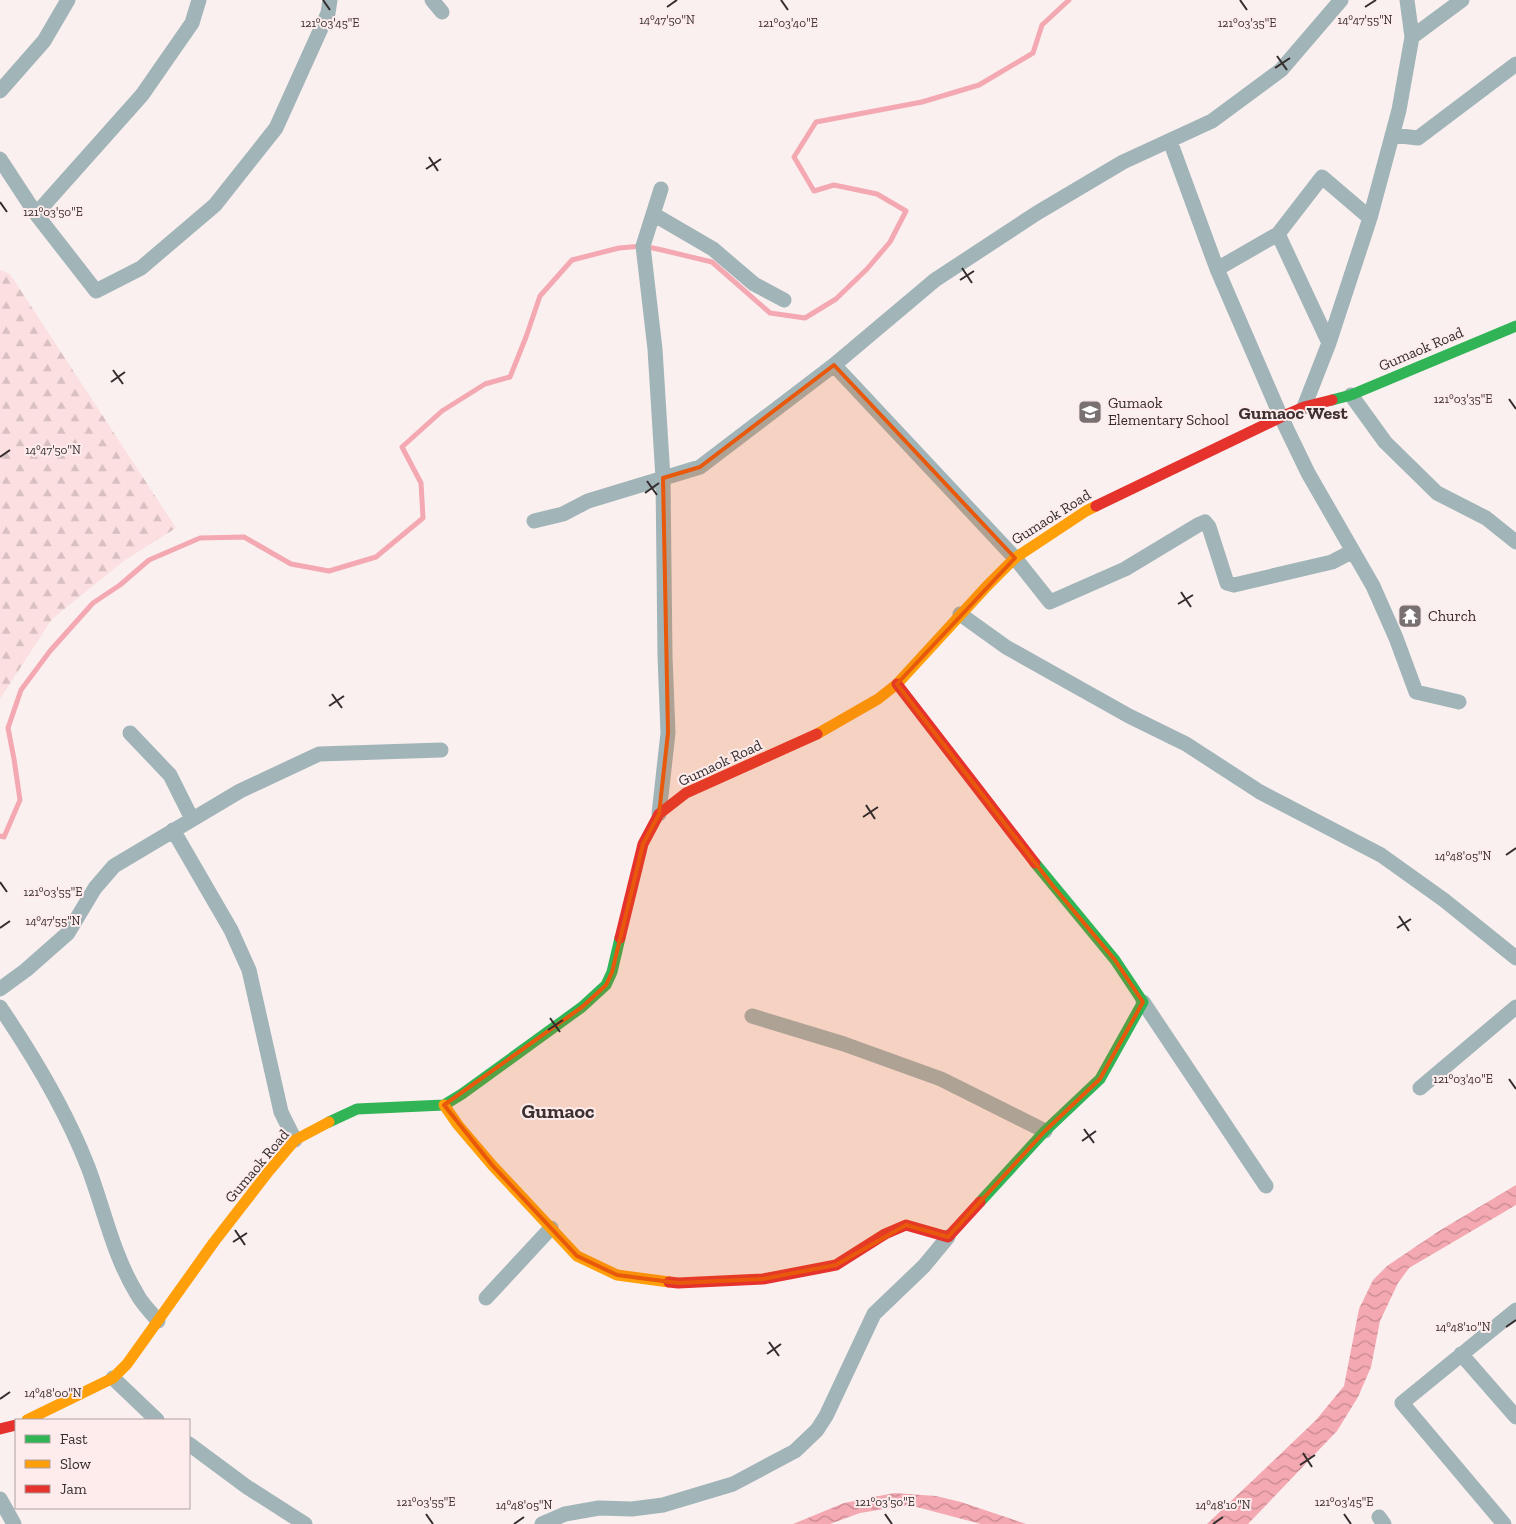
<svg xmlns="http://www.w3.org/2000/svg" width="1516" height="1524" viewBox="0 0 1516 1524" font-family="'Zilla Slab',serif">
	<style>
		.forest { fill: url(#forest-firs) }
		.water { fill: url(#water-waves) }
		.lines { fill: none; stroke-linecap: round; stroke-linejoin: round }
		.stream { stroke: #f4a8b1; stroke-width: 5 }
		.street { stroke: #a1b4b8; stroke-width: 15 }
		.fast { stroke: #30b455; stroke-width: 11 }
		.slow { stroke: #ff9f0a; stroke-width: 11 }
		.jam { stroke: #e5322d; stroke-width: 11 }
		.marked { fill: #e8590c; fill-opacity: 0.2; stroke: #e8590c; stroke-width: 4; stroke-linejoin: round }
		.ticks { fill: none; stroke: #332d2d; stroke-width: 2 }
		.labels { text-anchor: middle; stroke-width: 4; stroke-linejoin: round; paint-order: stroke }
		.street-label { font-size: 15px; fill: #332d2d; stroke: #feeced }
		.poi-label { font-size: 15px; fill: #332d2d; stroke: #feeced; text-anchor: start }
		.quarter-label { font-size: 18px; font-weight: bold; fill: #3e3132; stroke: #feeced }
		.district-label { font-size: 20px; font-weight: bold; fill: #3e3132; stroke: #feeced }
		.ticks-label { font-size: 12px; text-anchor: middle; fill: #332d2d; stroke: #feeced; stroke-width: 4; stroke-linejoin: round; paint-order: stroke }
	</style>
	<defs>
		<pattern id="forest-firs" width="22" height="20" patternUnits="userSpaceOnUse" patternTransform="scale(1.25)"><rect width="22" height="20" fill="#fbdfe1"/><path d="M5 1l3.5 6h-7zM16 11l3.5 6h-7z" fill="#d8c0c1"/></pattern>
		<pattern id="water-waves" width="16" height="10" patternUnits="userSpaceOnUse" patternTransform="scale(1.25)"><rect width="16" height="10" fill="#f4a8b1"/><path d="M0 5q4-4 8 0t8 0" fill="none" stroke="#c68990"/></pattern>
	</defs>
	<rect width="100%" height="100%" fill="#faf0f0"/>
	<path class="forest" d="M0 270 10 274 176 528 125 560 52 619 0 699Z"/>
	<path class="water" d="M1516 1185V1205L1409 1268 1398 1283 1380 1321 1371 1367 1358 1397 1337 1431 1248 1524H1207L1316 1420 1344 1386 1359 1309 1373 1280 1387 1266 1439 1231Z
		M894 1493 936 1496 961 1502 1026 1524H981L909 1505 860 1513 830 1524H793L844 1503Z"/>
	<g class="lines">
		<path class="stream" d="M0 836 4 837 20 800 14 759 8 728 21 690 50 651 93 603 120 585 149 560 200 538 244 537 291 564 329 571 376 557 423 518 421 483 402 447 442 411 485 384 510 377 526 337 540 296 572 260 619 248 643 246 662 250 712 262 770 313 805 318 836 299 867 269 890 242 906 211 877 194 834 185 814 191 794 157 816 122 922 102 979 85 1033 53 1042 25 1069 0"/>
		<path class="street" d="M432 0 442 12
			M1412 37 1462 0
			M0 91 44 41 68 0
			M1392 135 1418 138 1516 64
			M1170 141 1217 269
			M0 159 36 214 96 291 141 268 215 205 276 128 328 13 330 0
			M36 214 142 95 192 23 199 0
			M653 214 713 249 754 284 784 300
			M1278 234 1322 177 1370 218
			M1329 343 1278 234 1217 269 1281 417 1308 473 1373 586 1396 638 1416 692 1459 702
			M834 365 1015 558 1050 602 1125 569 1198 525 1205 522 1209 527 1227 583 1234 585 1332 562 1353 551
			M1351 395 1385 442 1437 493 1486 518 1516 542
			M1304 407 1329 343 1370 218 1399 110 1412 37 1407 0
			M534 521 563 514 588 501 700 467 834 365 935 280 1037 213 1123 162 1212 121 1281 70 1341 0
			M960 614 1006 647 1129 716 1186 744 1260 792 1381 855 1444 900 1516 958
			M130 733 170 775 192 819
			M659 814 668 733 665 656 663 478 655 349 643 246 661 189
			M173 830 231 930 249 970 281 1112 295 1140
			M0 989 26 970 68 933 95 888 114 866 240 791 319 754 441 750
			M1143 1002 1266 1186
			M0 1007C32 1054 67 1113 88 1167 104 1209 113 1255 137 1294 142 1304 151 1312 158 1321
			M752 1016 844 1044 941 1079 1045 1131
			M1420 1088 1516 1007
			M486 1298 551 1228
			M1461 1354 1516 1417
			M113 1378 157 1420
			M189 1444 247 1487 305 1524
			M0 1499 14 1524
			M1379 1517 1384 1524
			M542 1524 565 1514 599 1508 632 1509 663 1505 733 1484 795 1451 817 1430 826 1416 874 1314 924 1266 948 1237
			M1504 1524 1402 1403 1516 1310"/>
		<path class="fast" d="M1332 400 1351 395 1516 326
			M329 1122 357 1109 444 1105 462 1094 582 1007 606 985 612 972 620 938
			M980 1202 1045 1131 1100 1079 1143 1002 1115 960 1035 863"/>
		<path class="slow" d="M817 734 878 699 897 684 987 586 1015 558 1086 511 1096 506
			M444 1105 458 1125 492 1165 577 1256 617 1275 669 1282
			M27 1420 113 1378 127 1364 214 1242 269 1171 295 1140 329 1122"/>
		<path class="jam" d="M1096 506 1281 417 1304 407 1332 400
			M897 684 1035 863
			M620 938 643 844 659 814 686 793 817 734
			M669 1282 678 1283 763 1279 836 1265 885 1234 906 1225 948 1237 980 1202
			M0 1429 16 1425"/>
	</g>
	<path class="marked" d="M834 365 1015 558 897 684 1053 886 1115 960 1143 1002 1100 1079 1045 1131 948 1237 906 1225 836 1265 763 1279 678 1283 617 1275 577 1256 492 1165 444 1105 582 1007 606 985 612 972 643 844 659 814 668 733 663 478 700 467Z"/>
	<path class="ticks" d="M323 0 330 10M781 0 788 10M1240 0 1247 10M667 7 677 0M1365 7 1376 0M1277 56 1287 70M1275 68 1290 58M429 157 438 171M426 169 441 159M0 202 7 212M962 268 972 283M960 280 974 271M113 370 123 384M111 382 125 372M1509 399 1516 409M0 457 10 450M647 481 657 495M645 493 659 483M1181 592 1191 607M1178 604 1193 595M332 694 342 708M329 706 344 696M866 805 875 819M863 817 878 807M1506 855 1516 848M0 882 7 892M1399 916 1409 931M0 928 10 921M1397 928 1411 919M550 1018 560 1032M548 1030 563 1020M1509 1079 1516 1089M1084 1129 1094 1143M1082 1141 1096 1131M235 1230 245 1245M233 1242 247 1233M1506 1327 1516 1320M769 1342 779 1356M767 1354 781 1344M0 1399 10 1392M1303 1453 1312 1467M1300 1465 1315 1455M426 1514 433 1524M885 1514 892 1524M1344 1514 1351 1524M514 1524 524 1517M1213 1524 1223 1517"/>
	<defs>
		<g id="school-square" transform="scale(1.25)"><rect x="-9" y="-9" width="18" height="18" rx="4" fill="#797171" stroke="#feeced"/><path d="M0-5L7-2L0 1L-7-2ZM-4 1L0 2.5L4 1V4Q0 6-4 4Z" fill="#fff"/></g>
		<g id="temple-square" transform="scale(1.25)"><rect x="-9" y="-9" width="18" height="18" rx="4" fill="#797171" stroke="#feeced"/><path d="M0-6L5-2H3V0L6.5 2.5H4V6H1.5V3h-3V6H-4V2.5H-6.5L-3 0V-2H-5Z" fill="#fff"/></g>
	</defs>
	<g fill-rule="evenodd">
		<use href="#school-square" x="1090" y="412"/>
		<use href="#temple-square" x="1410" y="616"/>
	</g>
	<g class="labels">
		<g class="street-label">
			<text transform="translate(1421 349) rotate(-23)" y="5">Gumaok Road</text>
			<text transform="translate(1051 517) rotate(-32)" y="5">Gumaok Road</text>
			<text transform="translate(720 763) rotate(-25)" y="5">Gumaok Road</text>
			<text transform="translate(257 1166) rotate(-50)" y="5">Gumaok Road</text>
		</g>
		<g class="poi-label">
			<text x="1108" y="408">Gumaok<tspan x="1108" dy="17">Elementary School</tspan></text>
			<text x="1428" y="621">Church</text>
		</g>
		<g class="quarter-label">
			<text x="1293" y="419">Gumaoc West</text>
		</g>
		<g class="district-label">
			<text x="558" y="1118">Gumaoc</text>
		</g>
	</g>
	<g class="ticks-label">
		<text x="667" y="24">14°47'50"N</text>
		<text x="1365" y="24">14°47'55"N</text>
		<text x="330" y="27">121°03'45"E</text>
		<text x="1247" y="27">121°03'35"E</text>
		<text x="788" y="27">121°03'40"E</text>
		<text x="53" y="216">121°03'50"E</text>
		<text x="1463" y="403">121°03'35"E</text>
		<text x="53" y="454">14°47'50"N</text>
		<text x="1463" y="860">14°48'05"N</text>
		<text x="53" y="896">121°03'55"E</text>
		<text x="53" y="925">14°47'55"N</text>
		<text x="1463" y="1083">121°03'40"E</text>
		<text x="1463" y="1331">14°48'10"N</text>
		<text x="53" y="1397">14°48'00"N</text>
		<text x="426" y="1506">121°03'55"E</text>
		<text x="885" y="1506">121°03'50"E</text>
		<text x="1344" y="1506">121°03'45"E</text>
		<text x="524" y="1509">14°48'05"N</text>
		<text x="1223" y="1509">14°48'10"N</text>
	</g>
	<rect x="15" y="1419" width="175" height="90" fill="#feeced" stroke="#ada0a0"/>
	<rect x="25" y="1435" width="25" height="8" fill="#30b455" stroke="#ada0a0"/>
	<text x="60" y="1444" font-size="15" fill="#332d2d">Fast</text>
	<rect x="25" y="1460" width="25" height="8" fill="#ff9f0a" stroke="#ada0a0"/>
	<text x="60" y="1469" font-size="15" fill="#332d2d">Slow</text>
	<rect x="25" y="1485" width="25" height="8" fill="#e5322d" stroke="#ada0a0"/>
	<text x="60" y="1494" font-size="15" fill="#332d2d">Jam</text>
</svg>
